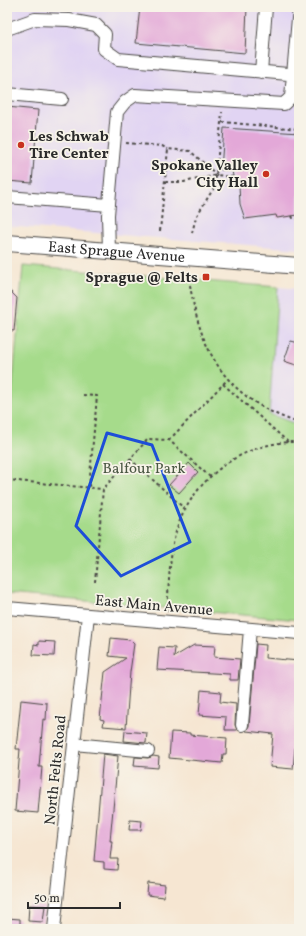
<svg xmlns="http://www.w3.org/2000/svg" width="306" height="936" viewBox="0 0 306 936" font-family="Vollkorn,serif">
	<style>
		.built { fill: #e1d4f3 }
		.green { fill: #a6db8b; stroke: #68835b }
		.building { fill: #e3a8d8 }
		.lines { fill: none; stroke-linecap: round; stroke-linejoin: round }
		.minor-casing { stroke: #494744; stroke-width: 14 }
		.major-casing { stroke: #494744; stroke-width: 18 }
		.path { stroke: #494744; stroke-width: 2; stroke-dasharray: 3 3; stroke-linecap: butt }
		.minor { stroke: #fff; stroke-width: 12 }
		.major { stroke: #fff; stroke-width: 16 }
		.marked { fill: none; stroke: #1d4ed8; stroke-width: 3; stroke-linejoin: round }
		.poi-dot { fill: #c8321e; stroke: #f7f3e8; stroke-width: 1.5 }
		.labels { text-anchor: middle; stroke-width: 3.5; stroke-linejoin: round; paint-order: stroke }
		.poi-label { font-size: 15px; font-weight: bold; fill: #2b2b2b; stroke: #f7f3e8; text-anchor: end }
		.street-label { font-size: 15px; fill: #2b2b2b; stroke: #f7f3e8 }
		.park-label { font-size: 15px; fill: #4a5743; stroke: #f7f3e8 }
	</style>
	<rect width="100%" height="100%" fill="#f7f3e8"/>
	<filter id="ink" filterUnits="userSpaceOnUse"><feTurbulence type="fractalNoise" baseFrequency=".025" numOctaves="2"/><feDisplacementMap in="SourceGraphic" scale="8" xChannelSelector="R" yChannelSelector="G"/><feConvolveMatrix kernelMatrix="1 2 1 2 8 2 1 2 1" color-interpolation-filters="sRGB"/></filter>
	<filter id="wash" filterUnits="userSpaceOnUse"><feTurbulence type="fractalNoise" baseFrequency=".012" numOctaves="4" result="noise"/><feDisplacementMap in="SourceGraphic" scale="16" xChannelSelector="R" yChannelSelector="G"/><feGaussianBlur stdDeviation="0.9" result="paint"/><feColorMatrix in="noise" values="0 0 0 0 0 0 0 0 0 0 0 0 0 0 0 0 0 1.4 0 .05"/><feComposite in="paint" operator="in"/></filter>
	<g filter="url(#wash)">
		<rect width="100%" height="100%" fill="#f6e6d2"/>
		<path class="built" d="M7 7H299V249L7 226Z
			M278 287 299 289V425L269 414Z"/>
		<path class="green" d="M23 266 278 287 269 414 299 425V620L7 594V417H10Z"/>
		<g id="blocks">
			<path class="building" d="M140 7H247L245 53 136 43Z
				M7 107 38 110 32 183 7 181Z
				M224 128 299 133 298 215 277 218 276 215 245 219 240 204 239 185 235 186 232 171 221 170Z
				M7 288 17 298 14 331 7 330Z
				M291 341 299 343V366L284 361Z
				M189 463 198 472 179 493 169 485Z
				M111 638 130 640 134 644 130 672 126 728 103 726 104 720 100 719 105 672 126 658 109 656Z
				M39 641 55 642 54 656 33 655 34 644 39 645Z
				M256 644 266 645 265 658 299 661V706L293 769 270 767 273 734 246 731 249 726Z
				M194 645 215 646 214 657 240 659 238 680H230V674L157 670 159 647 175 648 174 657Z
				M201 690 221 692 220 702 236 704 235 725 237 730H225L226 717 199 715Z
				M21 700 47 703 46 720 43 719 39 767H42L38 813 15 811 20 749H16Z
				M125 731 147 733 146 743 124 741Z
				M171 732 190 733V735L227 738 226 754H223L222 763 169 758Z
				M103 754 118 756 110 841H112L110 859H118L117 870 104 869V862L94 861Z
				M153 756 159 757 158 768 134 766 135 757 148 758Z
				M130 820 142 821 141 830H129Z
				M148 883 165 885 164 897 147 895Z
				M29 905 45 906 43 922 28 921Z
				M7 918 20 919V929H7Z"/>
		</g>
	</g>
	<g filter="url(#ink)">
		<use href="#blocks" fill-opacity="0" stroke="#494744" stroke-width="1"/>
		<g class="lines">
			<g class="minor-casing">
				<path id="minor" d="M7 29 35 19 69 20 96 25 105 34 104 49 118 59 299 75
					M261 72 266 7
					M7 94 62 99
					M7 197 109 205
					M109 251 108 215 117 112 125 102 135 95 284 104 291 97 299 7
					M7 608 299 633
					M242 725 250 629
					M74 744 148 751
					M54 929 88 615"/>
			</g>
			<g class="major-casing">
				<g id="major">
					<path id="s1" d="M7 243 299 266"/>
				</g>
			</g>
			<path class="path" d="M222 122 299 129
				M126 143 162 146 168 149
				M165 182H184L217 175 233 177
				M292 216 293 218 299 219
				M160 231 168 149 190 151 217 175
				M192 233 196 217 215 186 222 112
				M190 285C201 356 229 400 299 423
				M223 384 288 442
				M83 395 97 396 89 487
				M169 440 228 379
				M130 459 186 510
				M7 480 103 489
				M95 582 103 489 148 439 169 440 210 477
				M167 611C169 586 169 559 175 535 190 480 243 440 299 442"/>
			<use href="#minor" class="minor"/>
			<use href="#major" class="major"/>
		</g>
	</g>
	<path class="marked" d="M107 433 152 445 190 542 121 576 76 526Z"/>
	<g class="poi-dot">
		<circle cx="21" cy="145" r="4"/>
		<circle cx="266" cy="174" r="4"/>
		<rect x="202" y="273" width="8" height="8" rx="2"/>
	</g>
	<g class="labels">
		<g class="poi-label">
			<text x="29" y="141" text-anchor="start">Les Schwab<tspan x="29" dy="17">Tire Center</tspan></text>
			<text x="258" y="170">Spokane Valley<tspan x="258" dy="17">City Hall</tspan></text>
			<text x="198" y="282">Sprague @ Felts</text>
		</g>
		<g class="street-label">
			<text dy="5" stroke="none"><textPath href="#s1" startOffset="110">East Sprague Avenue</textPath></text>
			<text transform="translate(154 605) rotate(5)" y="5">East Main Avenue</text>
			<text transform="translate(55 770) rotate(-84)" y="5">North Felts Road</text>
		</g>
		<g class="park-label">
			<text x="144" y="473">Balfour Park</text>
		</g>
	</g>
	<rect width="306" height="936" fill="none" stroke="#f7f3e8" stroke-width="24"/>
	<path d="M28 902v6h92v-6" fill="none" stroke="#2b2b2b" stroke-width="2"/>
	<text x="34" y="902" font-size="12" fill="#2b2b2b" stroke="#f7f3e8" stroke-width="3" paint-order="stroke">50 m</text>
</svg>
